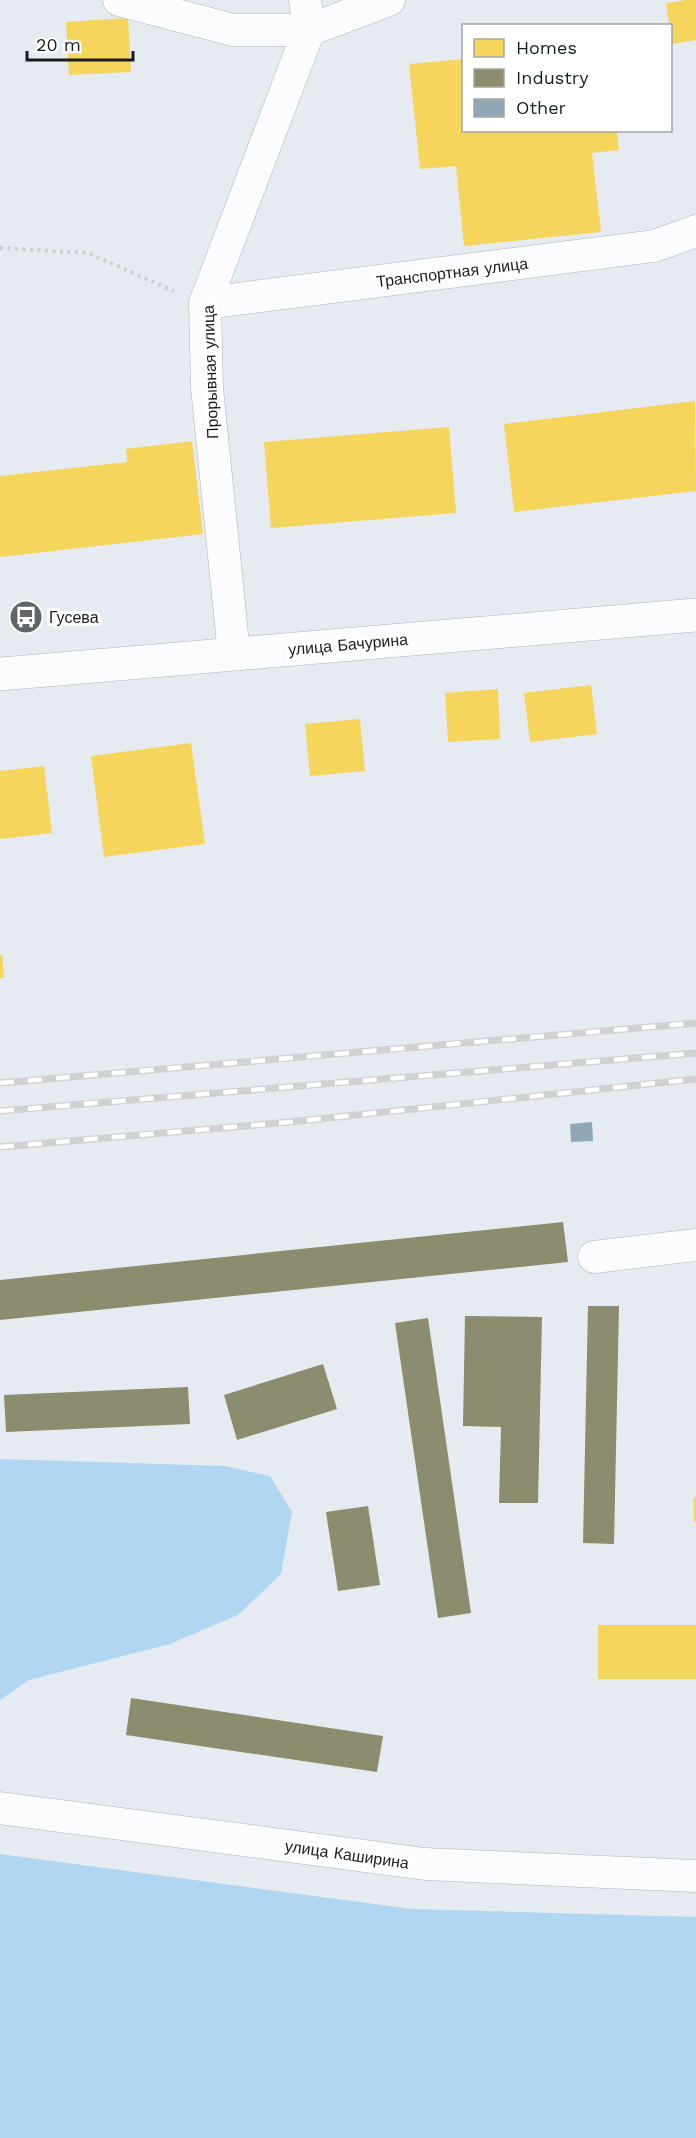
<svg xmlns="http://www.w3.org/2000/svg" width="696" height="2138" viewBox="0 0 696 2138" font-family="'Work Sans',sans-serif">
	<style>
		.green { fill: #b0d6f2 }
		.homes { fill: #f6d55c }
		.industry { fill: #8c8c6e }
		.building { fill: #90a7b5 }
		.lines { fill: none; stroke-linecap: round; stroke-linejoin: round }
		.street-casing { stroke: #b0b4b8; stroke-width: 33 }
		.secondary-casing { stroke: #b0b4b8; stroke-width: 34 }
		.path { stroke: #ced0d1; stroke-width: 4; stroke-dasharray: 3 4.5; stroke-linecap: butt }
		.street { stroke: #fbfcfd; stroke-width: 32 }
		.secondary { stroke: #fbfcfd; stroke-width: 33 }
		.rail-casing { stroke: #d0d2d2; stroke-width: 7 }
		.rail { stroke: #fff; stroke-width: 4.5; stroke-dasharray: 14; stroke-linecap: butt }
		.labels { text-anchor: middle; stroke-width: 6; stroke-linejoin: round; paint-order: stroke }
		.street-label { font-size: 16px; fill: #191d20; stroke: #fff }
		.poi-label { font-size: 16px; fill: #191d20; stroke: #fff; text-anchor: start }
	</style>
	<rect width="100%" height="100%" fill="#e5ebf0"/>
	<path class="green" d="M0 1459 225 1466 270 1476 292 1512 281 1574 238 1615 170 1644 29 1680 0 1700Z
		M0 1854 412 1909 696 1917V2138H0Z"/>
	<path class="homes" d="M686 0H696V40L672 44 666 3Z
		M128 18 131 72 69 75 66 22Z
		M464 59V130H617L619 150 592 153 601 232 464 246 456 166 420 169 409 64Z
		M695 401 696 491 514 512 504 424Z
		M449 427 456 513 271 528 264 442Z
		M192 441 203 534 0 557V476L127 462 126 449Z
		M591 685 597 734 530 742 524 693Z
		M498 689 500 739 448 742 445 693Z
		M360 719 365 771 310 776 305 724Z
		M191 743 205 844 104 857 91 756Z
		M44 766 52 833 0 839V771Z
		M0 955H2L4 978H0Z
		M696 1497V1522H694L693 1498Z
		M598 1625H696V1679H598Z"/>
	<path class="industry" d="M563 1222 568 1262 0 1320V1280Z
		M588 1306H619L614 1544 583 1543Z
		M465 1316 542 1317 538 1503H499L501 1427 463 1426Z
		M428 1318 471 1613 438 1618 395 1323Z
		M323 1364 337 1409 237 1440 224 1395Z
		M188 1387 190 1424 6 1432 4 1395Z
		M368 1506 380 1585 338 1591 326 1512Z
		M131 1698 383 1736 377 1772 126 1735Z"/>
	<path class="building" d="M592 1122 593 1141 571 1142 570 1124Z"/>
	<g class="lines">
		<g class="street-casing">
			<path id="street" d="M119 0 233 30H309L389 0
				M205 303 654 246 696 231
				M234 654 207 388 205 303 309 30 305 0
				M594 1257 696 1245
				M0 1808 425 1864 696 1876"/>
		</g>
		<g class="secondary-casing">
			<path id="secondary" d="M0 674 696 615"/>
		</g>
		<path class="path" d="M0 248 88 253 174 291"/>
		<use href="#street" class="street"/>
		<use href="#secondary" class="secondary"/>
		<g class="rail-casing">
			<path id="rail" d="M0 1083 696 1023
				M0 1111 696 1053
				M0 1147 290 1122 696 1079"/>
		</g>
		<use href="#rail" class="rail"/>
	</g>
	<defs>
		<g id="bus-disc" transform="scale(1.725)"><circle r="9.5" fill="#606569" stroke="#fff"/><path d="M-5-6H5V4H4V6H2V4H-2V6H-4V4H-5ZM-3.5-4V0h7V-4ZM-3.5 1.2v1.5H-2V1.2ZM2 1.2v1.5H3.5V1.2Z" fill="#fff"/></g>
	</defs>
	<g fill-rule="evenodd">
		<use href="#bus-disc" x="26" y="617"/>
	</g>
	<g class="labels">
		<g class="street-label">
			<text transform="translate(452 272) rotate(-7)" y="6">Транспортная улица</text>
			<text transform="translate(210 372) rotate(-92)" y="6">Прорывная улица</text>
			<text transform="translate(348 644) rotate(-5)" y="6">улица Бачурина</text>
			<text transform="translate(347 1854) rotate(8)" y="6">улица Каширина</text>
		</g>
		<g class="poi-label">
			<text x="49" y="623">Гусева</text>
		</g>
	</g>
	<rect x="462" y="24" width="210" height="108" fill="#ffffff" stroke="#a3a5a6" stroke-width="1.5"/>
	<rect x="474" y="39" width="30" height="18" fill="#f6d55c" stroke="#a3a5a6" stroke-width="1.5"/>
	<text x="516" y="54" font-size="18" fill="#191d20">Homes</text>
	<rect x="474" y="69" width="30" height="18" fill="#8c8c6e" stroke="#a3a5a6" stroke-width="1.5"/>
	<text x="516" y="84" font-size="18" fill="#191d20">Industry</text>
	<rect x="474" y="99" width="30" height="18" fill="#90a7b5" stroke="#a3a5a6" stroke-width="1.5"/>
	<text x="516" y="114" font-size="18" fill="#191d20">Other</text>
	<path d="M27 51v9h106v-9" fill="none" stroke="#191d20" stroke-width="3"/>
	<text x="36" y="51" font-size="18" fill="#191d20" stroke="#ffffff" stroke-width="4.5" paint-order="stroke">20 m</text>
</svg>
